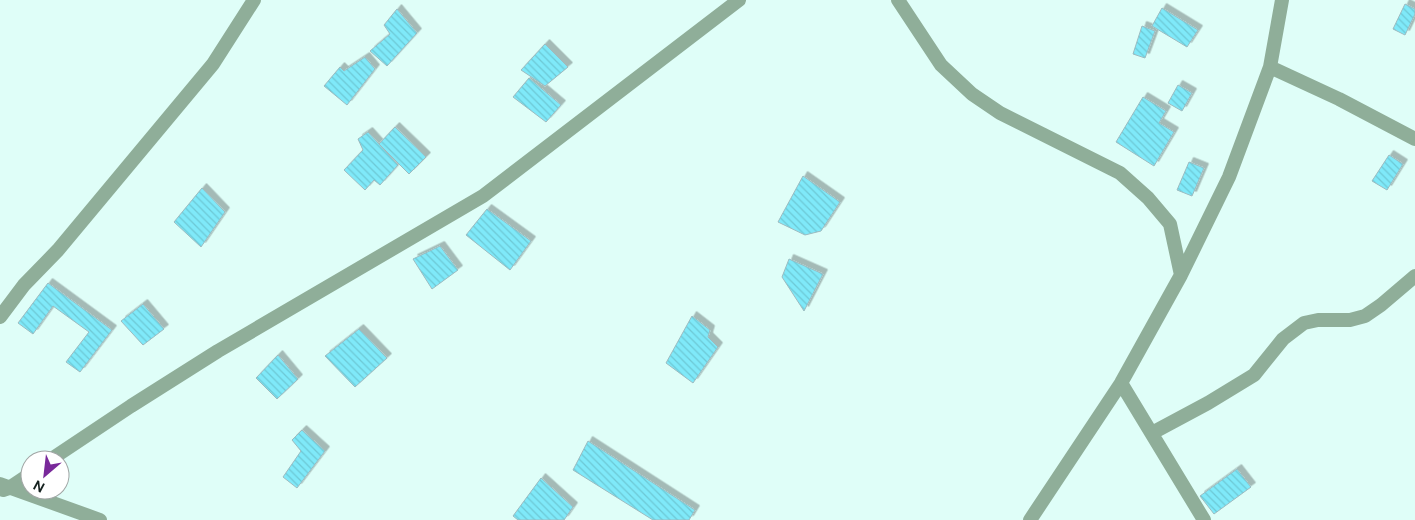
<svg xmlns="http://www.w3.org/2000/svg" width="1415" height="520" viewBox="0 0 1415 520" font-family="'DM Sans',sans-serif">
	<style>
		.building { fill: url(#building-back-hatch); stroke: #9cbbc0; filter: url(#shadow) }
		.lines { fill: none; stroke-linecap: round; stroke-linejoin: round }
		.minor { stroke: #8fae99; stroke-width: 14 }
	</style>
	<defs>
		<pattern id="building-back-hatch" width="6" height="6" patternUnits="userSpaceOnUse" patternTransform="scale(1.25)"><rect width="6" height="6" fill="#7fe9f9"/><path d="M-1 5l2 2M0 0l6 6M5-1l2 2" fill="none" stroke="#6dc8d5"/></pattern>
		<filter id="shadow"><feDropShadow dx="4.5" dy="-4.5" stdDeviation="0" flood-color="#0004"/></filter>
	</defs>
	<rect width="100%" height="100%" fill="#dffef8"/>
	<path class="building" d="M1405 4 1415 9V14L1405 35 1393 29Z
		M1162 8 1198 30 1187 47 1152 26Z
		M397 9 417 33 387 66 370 51 390 34 384 25Z
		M1142 26 1155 31 1145 58 1133 54Z
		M545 44 568 67 545 86 521 70Z
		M365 57 375 69 347 105 324 86 340 67 344 71Z
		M529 78 561 105 546 122 513 97Z
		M1178 85 1192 93 1182 111 1168 103Z
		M1143 97 1166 111 1159 123 1174 132 1154 166 1116 142Z
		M395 127 426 157 409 174 379 144Z
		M368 132 398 165 380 185 374 180 365 190 344 170 363 150 358 139Z
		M1389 155 1403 164 1387 190 1372 181Z
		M1189 162 1204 168 1192 196 1177 190Z
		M803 176 840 202 821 231 805 235 778 222Z
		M202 188 225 212 201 247 174 222Z
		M487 209 531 241 510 270 466 235Z
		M440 246 458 270 432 289 413 259Z
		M789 259 823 274 804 311 782 277Z
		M48 283 112 330 80 372 66 362 89 332 53 306 33 334 18 323Z
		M143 304 164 329 143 345 121 321Z
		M692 316 710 330 708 337 718 347 693 383 666 363Z
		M359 329 387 358 355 387 325 356Z
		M278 355 298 379 277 399 256 378Z
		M302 430 325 451 297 488 283 477 301 451 292 440Z
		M588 441 695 510 689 520H653L573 470Z
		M1237 469 1251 487 1214 514 1200 496Z
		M541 478 573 507 564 520H518L513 516Z"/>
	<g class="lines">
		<path class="minor" d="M898 0 941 65 972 94 1000 113 1120 173 1148 198 1170 224 1181 275
			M1270 67 1339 99 1415 139
			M0 317 24 285 58 250 213 64 254 0
			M1121 383 1204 520
			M1152 433 1208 403 1254 375 1283 339 1304 323 1318 320H1350L1365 316 1381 305 1415 276
			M50 460 131 406 218 351 483 196 739 0
			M0 484 100 520
			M3 490 9 488 30 474
			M1030 520 1121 383 1181 275 1229 177 1270 67 1282 0"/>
	</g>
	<g transform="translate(45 475) rotate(208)"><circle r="24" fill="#ffffff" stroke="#a1a6a5"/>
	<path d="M0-4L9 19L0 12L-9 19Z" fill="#79299a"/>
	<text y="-8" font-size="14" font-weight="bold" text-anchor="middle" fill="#15211f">N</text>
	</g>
</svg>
